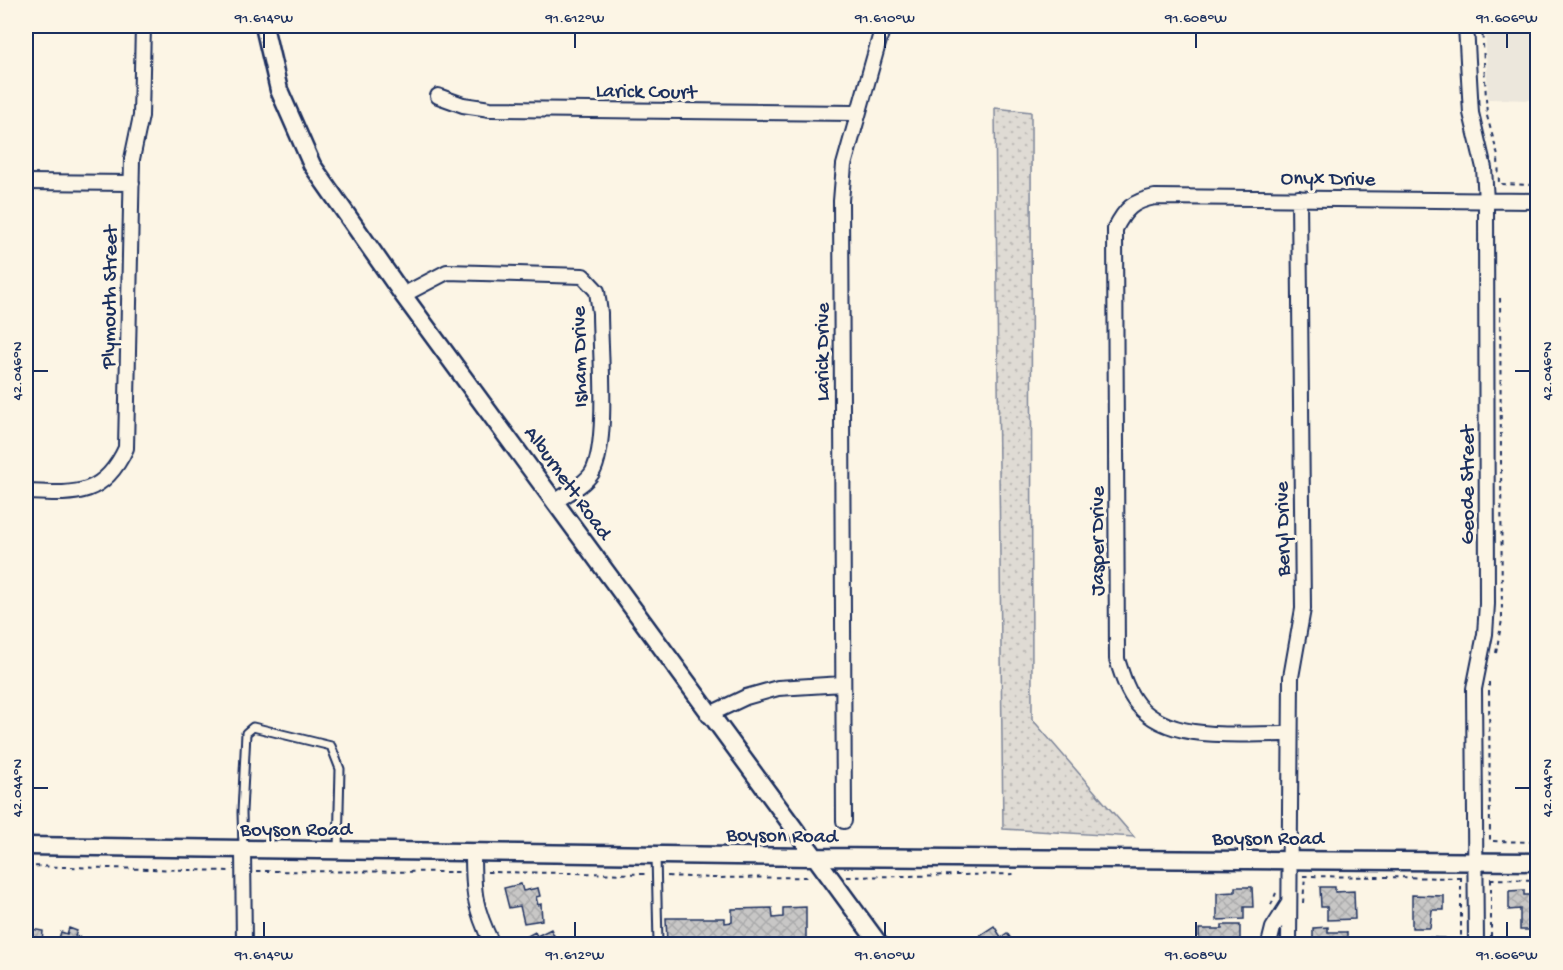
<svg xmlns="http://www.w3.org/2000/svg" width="1563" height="970" viewBox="0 0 1563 970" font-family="'Gochi Hand',sans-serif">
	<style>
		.built { fill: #ece7dc }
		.grass { fill: url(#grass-dots); stroke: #7d8599; stroke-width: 1.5 }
		.building { fill: url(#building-cross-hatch); stroke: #1b2f5e; stroke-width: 1.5 }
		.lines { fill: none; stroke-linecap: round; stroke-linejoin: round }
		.service-casing { stroke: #1b2f5e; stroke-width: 11 }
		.minor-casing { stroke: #1b2f5e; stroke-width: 18 }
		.tertiary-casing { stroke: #1b2f5e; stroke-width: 21 }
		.path { stroke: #1b2f5e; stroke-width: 2; stroke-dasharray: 4.5 4.5; stroke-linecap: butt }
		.service { stroke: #fcf5e5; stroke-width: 7 }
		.minor { stroke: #fcf5e5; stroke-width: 14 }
		.tertiary { stroke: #fcf5e5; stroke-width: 16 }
		.ticks { fill: none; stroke: #1b2f5e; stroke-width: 2 }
		.labels { text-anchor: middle; stroke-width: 6; stroke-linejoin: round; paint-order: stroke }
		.street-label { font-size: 21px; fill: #1b2f5e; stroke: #fcf5e5 }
		.neatline { fill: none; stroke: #1b2f5e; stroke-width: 2 }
		.ticks-label { font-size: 15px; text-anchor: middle; fill: #1b2f5e }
	</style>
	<defs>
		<pattern id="grass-dots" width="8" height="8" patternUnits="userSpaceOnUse" patternTransform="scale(1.5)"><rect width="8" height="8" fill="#dfdbd4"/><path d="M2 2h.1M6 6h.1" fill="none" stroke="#bfbcb8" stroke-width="1.8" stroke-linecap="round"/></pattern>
		<pattern id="building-cross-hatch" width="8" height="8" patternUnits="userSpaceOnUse" patternTransform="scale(1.5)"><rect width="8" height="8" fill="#c8c7c6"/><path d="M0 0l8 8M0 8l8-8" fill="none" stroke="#ababac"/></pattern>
	</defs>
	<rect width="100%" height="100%" fill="#fcf5e5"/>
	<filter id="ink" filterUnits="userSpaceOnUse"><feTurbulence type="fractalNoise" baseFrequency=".0167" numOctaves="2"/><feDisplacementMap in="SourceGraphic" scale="12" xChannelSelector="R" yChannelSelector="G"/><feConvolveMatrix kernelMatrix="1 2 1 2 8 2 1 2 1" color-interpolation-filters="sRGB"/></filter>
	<g filter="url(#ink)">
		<path class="built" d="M1485 26H1537V100L1488 99Z"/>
		<path class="grass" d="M995 108 1031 112 1032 719 1134 837 1003 829Z"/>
		<path class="building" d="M521 884 523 891 538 888 540 896 536 897 538 905 541 904 542 920 524 923 520 906 509 908 504 888Z
			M1235 887H1252L1253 907H1244V919L1217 920V893L1235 892Z
			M1320 887H1335V892L1354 891 1355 919 1327 920V907H1321Z
			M1524 890V895H1538V930H1520V909L1509 910V891Z
			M1412 895 1444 896V910H1432L1430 928H1412Z
			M806 907V944H667L666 918H725V923L732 922V909L772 908 773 918 783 917V908Z
			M1222 925H1240V944H1205V940H1199V929H1222Z
			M994 926 1001 937 1007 933 1014 943 981 944 976 938Z
			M1328 927V932H1347V944H1313V928Z
			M26 928 43 931 42 942 48 944H26Z
			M69 928 77 931 75 936 85 939 84 944H57L61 932 67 934Z
			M551 929 558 944H525L522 939 535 932 537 936Z
			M1418 937 1444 938V944H1418Z"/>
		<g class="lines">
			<g class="service-casing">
				<path id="service" d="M243 848 242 812 246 733 253 727 331 746 340 769 338 849
					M656 855 658 944"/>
			</g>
			<g class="minor-casing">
				<path id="minor" d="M1466 26 1471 113 1484 168 1486 201 1487 604 1485 634 1474 689 1476 944
					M438 96 463 105 490 109 856 113
					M26 182 132 183
					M403 295 447 272 583 276 597 291 600 313C600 350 609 444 592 473 584 485 568 493 556 501
					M26 492C74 494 103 498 126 448L132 159 141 116 143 26
					M708 715 746 697 778 688 843 684
					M1289 734C1243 733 1171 744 1138 705 1127 692 1122 675 1117 659L1115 229C1125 209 1133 201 1155 197L1538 201
					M844 821 841 201 844 165 883 26
					M243 851 244 944
					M473 852C473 892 474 907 492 944
					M1269 944 1273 928 1289 903
					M1289 944 1291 677 1303 609 1299 198"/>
			</g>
			<g class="tertiary-casing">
				<path id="tertiary" d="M264 26 279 90 312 165 403 295 879 944
					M26 846 814 857 1538 862"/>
			</g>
			<path class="path" d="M1482 26 1487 116 1498 156 1499 184 1538 185
				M1496 653 1502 620 1500 294
				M1489 682 1490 841 1538 842
				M26 866 230 871
				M256 871 461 872
				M487 872 647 874
				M667 876 712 878 811 877
				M1303 876 1462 878
				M847 877 1018 874
				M1461 877V944
				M1490 879 1538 880
				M1491 879V944
				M1303 903 1305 876
				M1271 905 1276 893"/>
			<use href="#service" class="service"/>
			<use href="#minor" class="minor"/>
			<use href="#tertiary" class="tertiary"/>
		</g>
	</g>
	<path class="ticks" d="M264 33V48M575 33V48M885 33V48M1196 33V48M1507 33V48M33 371H48M1515 371H1530M33 788H48M1515 788H1530M264 922V937M575 922V937M885 922V937M1196 922V937M1507 922V937"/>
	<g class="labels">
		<g class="street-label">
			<text transform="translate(646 90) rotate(1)" y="7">Larick Court</text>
			<text transform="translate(1328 177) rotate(1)" y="7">Onyx Drive</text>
			<text transform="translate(108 297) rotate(-89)" y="7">Plymouth Street</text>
			<text transform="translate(821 352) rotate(-90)" y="7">Larick Drive</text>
			<text transform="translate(578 357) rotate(-91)" y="7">Isham Drive</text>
			<text transform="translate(569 482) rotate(54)" y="7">Alburnett Road</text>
			<text transform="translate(1466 485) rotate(-90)" y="7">Geode Street</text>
			<text transform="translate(1281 529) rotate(-91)" y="7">Beryl Drive</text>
			<text transform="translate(1096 541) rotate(-90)" y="7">Jasper Drive</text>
			<text x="296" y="835">Boyson Road</text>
			<text transform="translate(782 834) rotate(1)" y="7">Boyson Road</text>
			<text x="1268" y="844">Boyson Road</text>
		</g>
	</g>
	<rect width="1563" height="970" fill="none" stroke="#fcf5e5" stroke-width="66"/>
	<rect x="33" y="33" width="1497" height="904" class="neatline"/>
	<g class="ticks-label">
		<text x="264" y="22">91.614°W</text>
		<text x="575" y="22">91.612°W</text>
		<text x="885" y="22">91.610°W</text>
		<text x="1196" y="22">91.608°W</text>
		<text x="1507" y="22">91.606°W</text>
		<text transform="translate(16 371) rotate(-90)" y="5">42.046°N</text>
		<text transform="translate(1546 371) rotate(-90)" y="5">42.046°N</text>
		<text transform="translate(16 788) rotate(-90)" y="5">42.044°N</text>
		<text transform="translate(1546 788) rotate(-90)" y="5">42.044°N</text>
		<text x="264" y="959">91.614°W</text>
		<text x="575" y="959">91.612°W</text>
		<text x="885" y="959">91.610°W</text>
		<text x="1196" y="959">91.608°W</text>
		<text x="1507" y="959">91.606°W</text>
	</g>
</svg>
